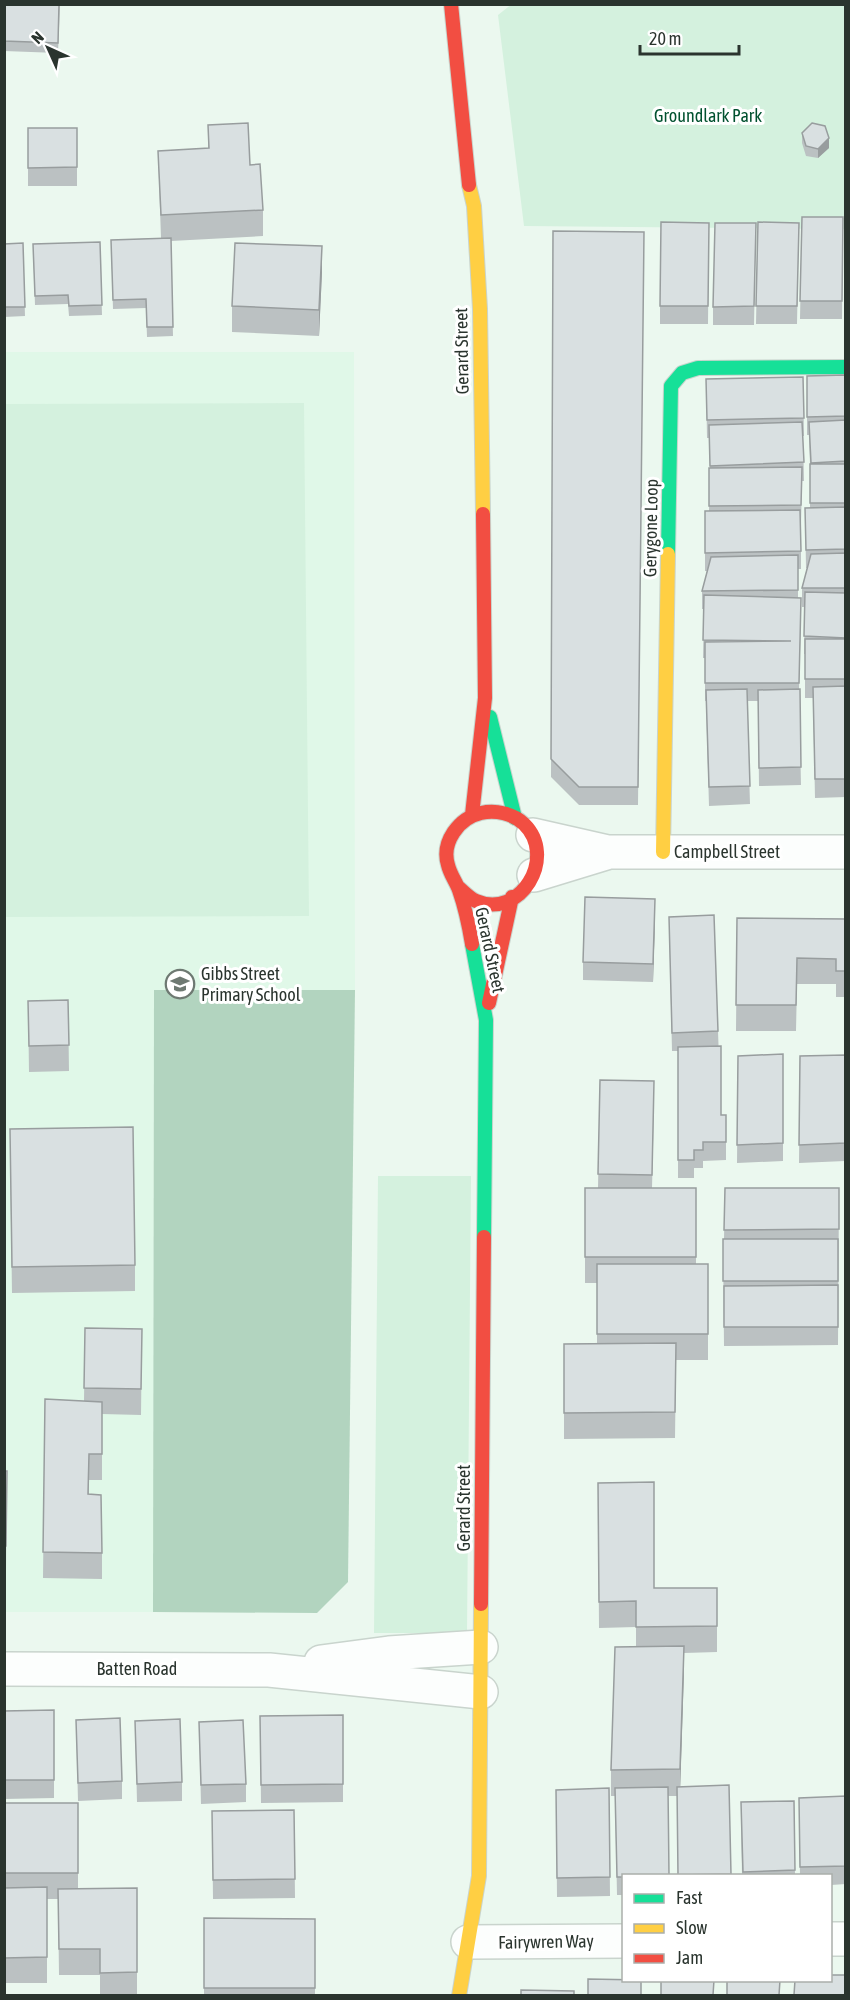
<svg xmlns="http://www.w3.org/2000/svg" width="850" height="2000" viewBox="0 0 850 2000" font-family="'Asap Condensed',sans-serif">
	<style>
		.built { fill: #e0f8e8 }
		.green { fill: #d4f1de }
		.water { fill: #b2d4bf }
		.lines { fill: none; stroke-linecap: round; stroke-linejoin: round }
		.street-casing { stroke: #c9d4cd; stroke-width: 36 }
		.fast-casing { stroke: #c9d4cd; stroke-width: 16 }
		.slow-casing { stroke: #c9d4cd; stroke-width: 16 }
		.jam-casing { stroke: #c9d4cd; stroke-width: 16 }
		.street { stroke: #fcfefd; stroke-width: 33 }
		.fast { stroke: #16e098; stroke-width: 14 }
		.slow { stroke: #ffcf43; stroke-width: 14 }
		.jam { stroke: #f24e42; stroke-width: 14 }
		.wall { fill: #bbc1c2 }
		.shaded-wall { fill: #989d9e }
		.building { fill: #d9e0e1; stroke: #989d9e; stroke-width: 1.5 }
		.labels { text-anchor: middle; stroke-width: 6; stroke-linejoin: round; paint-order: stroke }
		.park-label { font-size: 18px; fill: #01512f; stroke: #fff }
		.street-label { font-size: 18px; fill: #2a342e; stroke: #fff }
		.poi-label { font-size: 18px; fill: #2a342e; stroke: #fff; text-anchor: start }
	</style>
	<rect width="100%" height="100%" fill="#ebf8ef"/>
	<path class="built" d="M4 352H354L355 990 154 991 153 1612H5Z"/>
	<path class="green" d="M512 4 845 5V229L524 226 498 15Z
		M304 403 309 916 5 917V404Z
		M378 1176H471L467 1633H374Z"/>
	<path class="water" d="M154 990H355L348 1582 317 1613 153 1612Z"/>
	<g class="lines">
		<g class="street-casing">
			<path id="street" d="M533 835 608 852H846
				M534 875 606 853
				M321 1662 389 1653 481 1647
				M4 1669 269 1670 481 1692
				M830 1939H846
				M468 1942 624 1941"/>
		</g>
		<g class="fast-casing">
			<path id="fast" d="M668 554 671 386 682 373 698 368 846 367
				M490 717 515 818
				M472 944 486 1020 484 1237"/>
		</g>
		<g class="slow-casing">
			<path id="slow" d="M469 185 474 206 480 309 483 514
				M663 852 668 554
				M459 1996 479 1876 481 1604"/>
		</g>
		<g class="jam-casing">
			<path id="jam" d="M451 4 469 185
				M472 815 485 698 483 514
				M458 887C464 892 469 898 476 901 520 920 558 857 524 824 513 813 495 810 481 813 459 818 441 842 448 865 450 874 456 882 459 890 465 907 469 926 472 944
				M489 1003 512 897
				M481 1604 484 1237"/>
		</g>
		<use href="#street" class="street"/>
		<use href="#fast" class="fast"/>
		<use href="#slow" class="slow"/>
		<use href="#jam" class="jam"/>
	</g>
	<path class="wall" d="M4 4H60L58 53 4 51Z
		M208 125 250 165 263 210V236L171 241 173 336 147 337 146 308 113 309 111 240 161 238 158 151 208 148Z
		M28 128H77V186H28Z
		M802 133 829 148 818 158 806 156 802 143Z
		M4 149 5 244 23 243 25 316 4 317Z
		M802 217H843L842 319H800Z
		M758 222 799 223 797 324H756Z
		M709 223 708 324H660V306Z
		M756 223 754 325H713V307Z
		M553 231 644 232 638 805H579L551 777Z
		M100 242 102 315 69 316 68 304 35 305 33 244Z
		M846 260V321H845V303Z
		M322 272 319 336 232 332V306Z
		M846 375V797L815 798 813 698H805V654H804L805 607H802V588L807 568H806L805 508H810V464L809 435H807V376Z
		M803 377 804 436H803L804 481H802L801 524V569H798V598L801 616 799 689 801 785 759 786 758 701H747L750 804 709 806 706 701H705V658H703L704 609H702V591L707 571H705V511H709L710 468 709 438H707L706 379Z
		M669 917 718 1031 721 1115 726 1142V1160L703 1161V1168H694V1178H678V1051H672Z
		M655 918 653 982 583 980V962Z
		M737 918 846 919V997H836V984H797L796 1031H736Z
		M68 1000 69 1071 29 1072 28 1001Z
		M783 1054V1161L737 1163 738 1056Z
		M845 1055V1161L799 1163 800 1056Z
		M600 1080 654 1107 652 1188H696V1264H708V1360H676L675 1438 564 1439V1344L597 1343V1283H585V1188H598Z
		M10 1155 135 1265V1291L12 1293Z
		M725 1188H839L838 1345 724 1346 723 1239H724Z
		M85 1328 142 1329 141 1415 102 1414V1480H89V1494L102 1553V1579L43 1578 45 1399 84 1401Z
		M4 1471H7L6 1572H4Z
		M598 1483 654 1588H717V1652L684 1653 680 1787 729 1785 731 1875H678L677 1796H668L624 1875V1895H617L615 1796H611V1770L636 1647V1627L599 1628Z
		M54 1710V1798L4 1799V1711Z
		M343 1715V1802L261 1803 260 1716Z
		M76 1720 122 1781V1799L78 1801Z
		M135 1721 182 1782V1801L137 1802Z
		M199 1722 246 1784V1802L201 1804Z
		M609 1788 610 1896 557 1897 556 1790Z
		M846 1796V1884L831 1885V1875H800L799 1816Z
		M794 1801 795 1875H742L741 1820Z
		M4 1803H78V1889L137 1888V1995H100V1975H59L58 1899H47V1983H4Z
		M294 1810 295 1898 213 1899 212 1811Z
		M204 1918 315 1919V1995H204Z"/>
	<path class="shaded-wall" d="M829 138V148L818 158V149Z
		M322 246V272L319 336V310Z
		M655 899V918L653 982V964Z
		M684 1646V1672L680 1795V1769Z"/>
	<path class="building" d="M4 4H59L58 43 4 41Z
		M248 123 250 165 260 164 263 210 161 215 158 151 209 148 208 125Z
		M812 123 825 126 829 138 818 149 806 146 802 133Z
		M28 128H77V167L28 168Z
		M4 149 5 227H4Z
		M802 217H843L842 301H800Z
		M661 222 709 223 708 306H660Z
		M758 222 799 223 797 306H756Z
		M715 223H756L754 306 713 307Z
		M553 231 644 232 638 787H579L551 759Z
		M171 238 173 327H147L146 299 113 300 111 240Z
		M100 242 102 305 69 306 68 295 35 296 33 244Z
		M23 243 25 307H4V244Z
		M235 243 322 246 319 310 232 306Z
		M846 260V303H845Z
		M846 375V416L807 417V376Z
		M803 377 804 418 707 420 706 379Z
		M846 420V461L811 463 809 422Z
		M802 422 804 462 710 466 709 425Z
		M810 464H846V503H810Z
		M802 467 801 505 709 506V468Z
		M846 507V549L806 550 805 508Z
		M800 510 801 551 705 553V511Z
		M846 553V588H802L811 554Z
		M798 555V590L702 591 711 557Z
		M805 592 846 593V638L804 636Z
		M704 595 801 598 799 683H705V642L791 641 703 640Z
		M805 639H846V679H805Z
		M846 686V779H815L813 687Z
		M747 689 750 786 709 787 706 690Z
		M800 689 801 767 759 768 758 690Z
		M585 897 655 899 653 964 583 962Z
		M714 915 718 1031 672 1033 669 917Z
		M737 918 846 919V971H836V959L797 958 796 1005H736Z
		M68 1000 69 1045 29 1046 28 1001Z
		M721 1046V1115H726V1142H703V1150H694V1160H678V1047Z
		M783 1054V1143L737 1145 738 1056Z
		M845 1055V1143L799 1145 800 1056Z
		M600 1080 654 1081 652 1175 598 1174Z
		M133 1127 135 1265 12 1267 10 1129Z
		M585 1188H696V1257H585Z
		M725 1188H839V1229L724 1230Z
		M723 1239H838V1281H723Z
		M597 1264H708V1334H597Z
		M838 1285V1327H724V1286Z
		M85 1328 142 1329 141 1389 84 1388Z
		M676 1343 675 1412 564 1413V1344Z
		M45 1399 102 1402V1454H89L88 1494 101 1495 102 1553 43 1552Z
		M4 1471H7L6 1546H4Z
		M654 1482V1588H717V1626L636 1627V1601L599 1602 598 1483Z
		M684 1646 680 1769 611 1770 615 1647Z
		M54 1710V1780H4V1711Z
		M343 1715V1784L261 1785 260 1716Z
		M120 1718 122 1781 78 1783 76 1720Z
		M180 1719 182 1782 137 1784 135 1721Z
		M243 1720 246 1784 201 1785 199 1722Z
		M729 1785 731 1874 678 1875 677 1787Z
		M668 1787 669 1875H624V1877H617L615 1788Z
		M609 1788 610 1877 557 1878 556 1790Z
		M846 1796V1866L800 1867 799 1798Z
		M794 1801 795 1870 743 1872 741 1802Z
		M4 1803H78V1873H4Z
		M294 1810 295 1879 213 1880 212 1811Z
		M47 1887V1957L4 1958V1888Z
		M137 1888V1972L100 1973V1949H59L58 1889Z
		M204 1918 315 1919V1988H204Z
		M831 1975H846V1995H794L795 1980H831Z
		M588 1979 641 1980V1995H588Z
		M661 1980H714L713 1995H661Z
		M727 1980H780L779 1995H727Z
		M521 1990 574 1991V1995H521Z"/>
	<defs>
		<g id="school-ring" transform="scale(1.5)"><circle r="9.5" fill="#fff" stroke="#6e7972" stroke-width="1.5"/><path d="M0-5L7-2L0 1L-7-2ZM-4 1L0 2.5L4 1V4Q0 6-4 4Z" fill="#6e7972"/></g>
	</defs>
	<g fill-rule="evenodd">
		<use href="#school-ring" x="180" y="984"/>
	</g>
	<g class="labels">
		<g class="park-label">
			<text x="708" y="122">Groundlark Park</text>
		</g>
		<g class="street-label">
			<text transform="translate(462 351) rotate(-91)" y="6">Gerard Street</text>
			<text transform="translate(651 528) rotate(-89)" y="6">Gerygone Loop</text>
			<text x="727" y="858">Campbell Street</text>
			<text transform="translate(490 950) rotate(78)" y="6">Gerard Street</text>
			<text transform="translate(464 1508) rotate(-90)" y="6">Gerard Street</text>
			<text x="137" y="1675">Batten Road</text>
			<text transform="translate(546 1942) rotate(-1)" y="6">Fairywren Way</text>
		</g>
		<g class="poi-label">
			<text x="201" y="980">Gibbs Street<tspan x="201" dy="21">Primary School</tspan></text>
		</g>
	</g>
	<rect width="850" height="2000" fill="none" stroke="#2a342e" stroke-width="12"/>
	<rect x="622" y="1874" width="210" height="108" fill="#ffffff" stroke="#aaaeab" stroke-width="1.5"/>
	<rect x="634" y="1894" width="30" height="9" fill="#16e098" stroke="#aaaeab" stroke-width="1.5"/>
	<text x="676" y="1904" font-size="18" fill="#2a342e">Fast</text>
	<rect x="634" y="1924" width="30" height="9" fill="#ffcf43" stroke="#aaaeab" stroke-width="1.5"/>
	<text x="676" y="1934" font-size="18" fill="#2a342e">Slow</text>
	<rect x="634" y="1954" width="30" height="9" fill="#f24e42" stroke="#aaaeab" stroke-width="1.5"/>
	<text x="676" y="1964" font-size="18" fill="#2a342e">Jam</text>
	<g transform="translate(48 48) rotate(315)" stroke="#ffffff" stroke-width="4.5" paint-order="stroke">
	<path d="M0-4.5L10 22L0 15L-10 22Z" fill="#2a342e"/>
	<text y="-9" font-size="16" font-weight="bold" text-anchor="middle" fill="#2a342e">N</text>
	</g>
	<path d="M640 45v9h99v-9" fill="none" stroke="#2a342e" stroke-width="3"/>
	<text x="649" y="45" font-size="18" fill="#2a342e" stroke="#ffffff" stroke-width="4.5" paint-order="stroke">20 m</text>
</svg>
